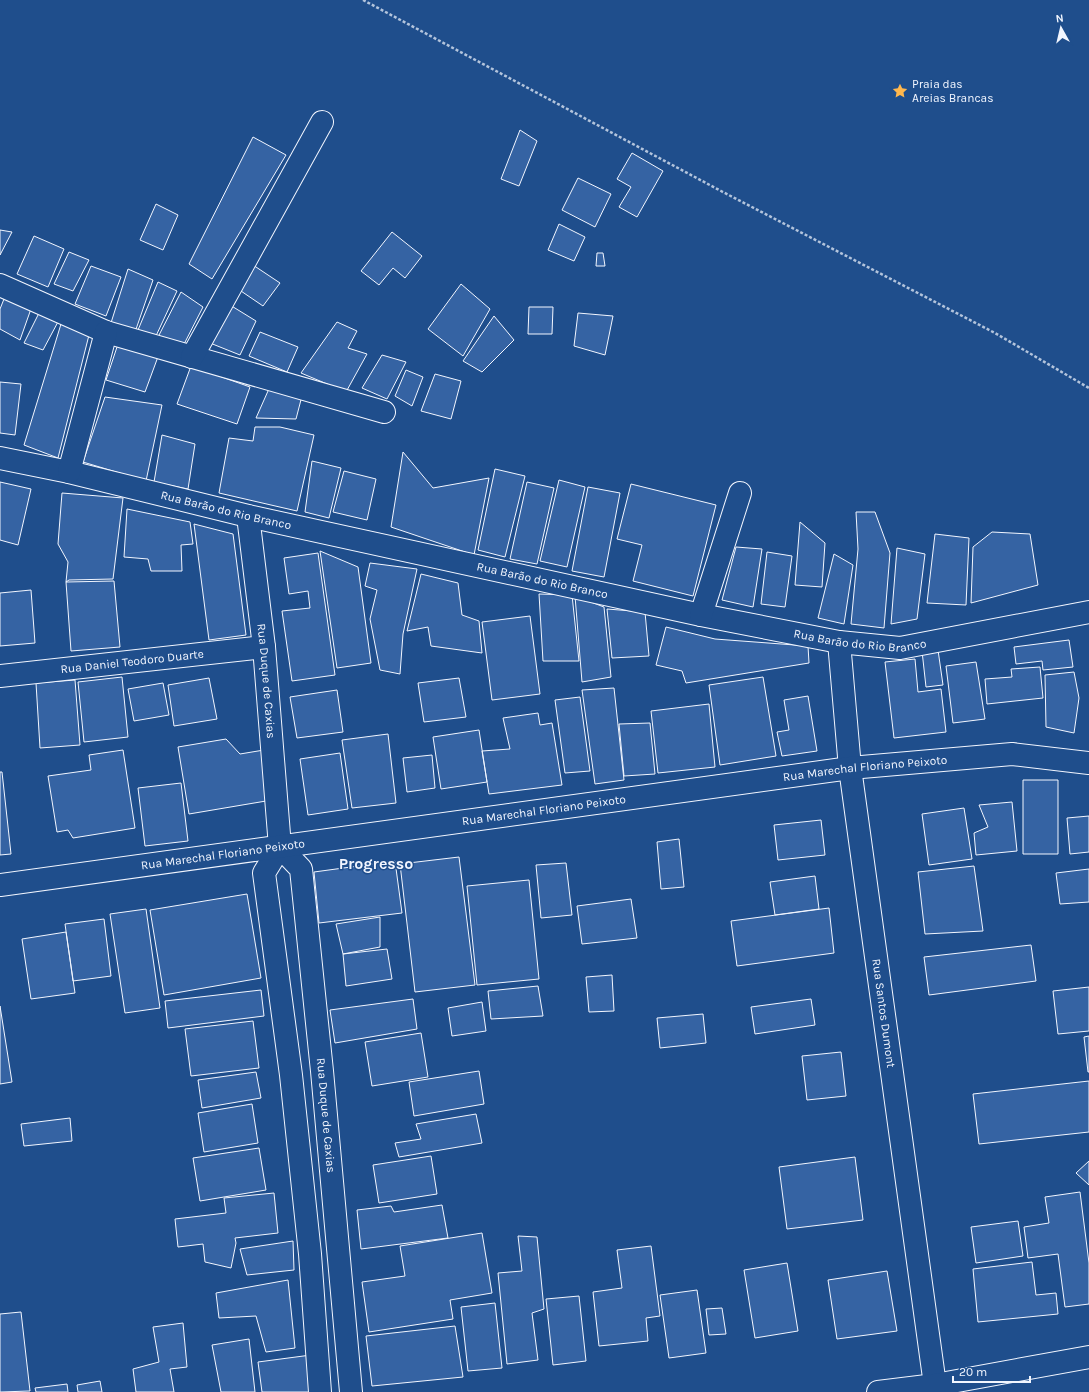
<svg xmlns="http://www.w3.org/2000/svg" width="1089" height="1392" viewBox="0 0 1089 1392" font-family="Karla,sans-serif">
	<style>
		.building { fill: #3563a3; stroke: #f2f6ff }
		.lines { fill: none; stroke-linecap: round; stroke-linejoin: round }
		.minor-casing { stroke: #f2f6ff; stroke-width: 24 }
		.path { stroke: #b3c4dc; stroke-width: 2.5; stroke-dasharray: 3 2; stroke-linecap: butt }
		.minor { stroke: #1f4e8c; stroke-width: 22 }
		.labels { text-anchor: middle; stroke-width: 3; stroke-linejoin: round; paint-order: stroke }
		.poi-label { font-size: 12px; fill: #f2f6ff; stroke: #1f4e8c; text-anchor: start }
		.street-label { font-size: 12px; fill: #f2f6ff; stroke: #1f4e8c }
		.district-label { font-size: 16px; font-weight: bold; fill: #f2f6ff; stroke: #1f4e8c }
	</style>
	<rect width="100%" height="100%" fill="#1f4e8c"/>
	<path class="building" d="M520 130 537 141 519 186 501 179Z
		M253 137 286 155 212 279 189 264Z
		M632 153 663 171 637 217 619 207 631 187 617 179Z
		M578 178 611 194 595 227 562 210Z
		M156 204 178 215 163 250 140 240Z
		M559 224 585 237 574 261 548 250Z
		M0 230 12 232 0 255Z
		M392 232 422 256 405 278 393 268 379 285 361 271Z
		M34 236 64 249 48 287 17 274Z
		M69 252 89 260 73 291 54 284Z
		M597 253H603L605 266H596Z
		M253 265 280 283 263 306 238 289Z
		M91 266 121 277 106 316 75 304Z
		M128 269 153 280 134 335 110 326Z
		M158 282 177 291 155 338 138 330Z
		M461 284 490 309 463 356 428 329Z
		M181 292 203 307 181 350 157 339Z
		M4 299 32 306 20 340 0 329V309Z
		M230 305 256 321 240 355 210 343Z
		M529 307H553L552 334H528Z
		M39 313 59 320 43 350 24 343Z
		M578 313 613 316 605 355 574 346Z
		M494 316 514 340 482 372 463 361Z
		M337 322 357 331 348 348 367 354 346 392 301 373Z
		M61 324 89 335 58 458 24 445Z
		M260 332 298 347 287 372 249 356Z
		M118 344 159 354 145 392 106 380Z
		M382 355 406 362 387 399 362 388Z
		M191 366 250 387 237 424 177 404Z
		M406 370 423 377 412 406 395 396Z
		M435 374 461 381 451 419 421 411Z
		M0 382 21 384 15 435 0 433Z
		M272 382 303 392 296 419 256 418Z
		M105 397 162 405 146 481 83 462Z
		M255 427H280L314 435 297 511 219 493 229 438 253 441Z
		M162 435 195 444 188 489 154 482Z
		M403 452 433 488 489 478 474 555 391 527Z
		M312 461 341 468 329 518 305 512Z
		M495 469 525 476 505 557 478 550Z
		M344 471 376 479 367 520 333 512Z
		M559 480 585 487 567 567 540 561Z
		M0 482 31 489 18 545 0 540Z
		M527 482 554 488 537 564 510 559Z
		M631 484 716 505 693 596 633 581 642 545 617 539Z
		M588 487 620 493 604 577 572 571Z
		M62 493 123 498 113 579 69 580 66 582 68 562 58 544Z
		M127 509 190 522 193 544 181 545 182 571H151L148 559 124 557Z
		M856 512H875L890 553 884 628 851 624 858 549Z
		M800 522 825 543 822 587 795 585Z
		M194 524 233 534 246 635 209 640Z
		M992 532 1030 534 1038 585 971 603 973 547Z
		M935 534 969 538 966 605 927 603Z
		M736 547 762 549 753 607 722 600Z
		M897 548 925 554 917 619 891 624Z
		M320 551 358 567 371 663 337 668Z
		M767 552 792 556 785 607 761 604Z
		M318 553 335 675 292 681 282 611 310 608 308 591 289 594 284 558Z
		M834 554 853 565 844 624 818 618Z
		M370 563 417 569 403 634 400 674 380 670 370 619 377 590 365 586Z
		M421 574 458 583 462 615 479 621 482 653 431 646 428 627 407 631Z
		M114 581 120 647 71 651 66 582Z
		M31 590 35 643 0 646V593Z
		M539 594 572 595 579 661H543Z
		M575 596 604 607 611 677 582 682Z
		M607 609 645 612 649 656 612 658Z
		M530 616 540 694 492 700 482 622Z
		M666 627 715 639 808 646 809 663 686 683 682 671 656 665Z
		M1069 640 1073 667 1043 670 1042 661 1016 664 1014 647Z
		M938 650 943 685 926 687 922 651Z
		M915 659 918 692 941 689 946 732 894 738 885 662Z
		M976 662 985 719 953 723 946 666Z
		M1040 667 1043 698 987 704 985 679 1012 677 1011 669Z
		M1074 672 1079 698 1074 733 1046 727 1045 675Z
		M122 677 128 737 84 742 78 682Z
		M763 677 776 756 720 765 709 685Z
		M209 678 217 719 174 726 168 685Z
		M459 678 466 717 424 722 418 683Z
		M75 680 80 745 40 748 36 683Z
		M163 683 169 715 134 721 128 689Z
		M614 688 624 780 595 784 582 690Z
		M337 690 343 732 297 738 290 697Z
		M808 696 817 751 782 756 777 732 789 730 784 700Z
		M580 697 590 771 565 773 555 700Z
		M709 704 715 767 658 773 651 711Z
		M538 713 540 725 552 723 562 785 489 794 482 751 510 749 503 718Z
		M650 723 655 774 624 776 619 724Z
		M479 730 487 782 441 789 433 737Z
		M388 734 396 803 352 808 342 740Z
		M226 739 240 754 264 750 272 800 189 814 178 747Z
		M123 750 135 828 73 838 68 830 57 832 48 776 91 770 89 755Z
		M340 753 348 809 308 815 300 759Z
		M432 755 435 788 407 792 403 758Z
		M0 772H2L11 854 0 855Z
		M1023 780H1058V854H1023Z
		M181 783 188 841 145 846 138 788Z
		M1012 802 1017 851 976 855 974 833 988 827 979 805Z
		M964 808 972 859 929 865 922 814Z
		M1089 816V852L1070 854 1067 818Z
		M821 820 825 855 778 860 774 825Z
		M679 839 684 887 661 889 657 842Z
		M459 857 475 985 415 992 400 864Z
		M395 861 402 913 319 923 314 872Z
		M566 863 572 915 541 918 536 865Z
		M974 866 983 931 925 934 918 872Z
		M1089 869V902L1060 904 1056 873Z
		M815 876 819 909 775 915 770 882Z
		M529 880 539 979 477 985 467 886Z
		M247 894 261 978 164 995 150 910Z
		M631 899 637 938 582 944 577 906Z
		M829 908 834 953 737 966 731 921Z
		M146 909 160 1008 125 1013 110 914Z
		M380 917V947L343 954 336 924Z
		M104 919 111 976 73 981 65 924Z
		M66 932 75 993 31 999 22 939Z
		M1031 945 1036 981 929 995 924 957Z
		M387 949 392 979 346 986 343 954Z
		M612 975 614 1011 589 1012 586 977Z
		M538 986 543 1016 491 1019 488 991Z
		M1089 987V1031L1058 1034 1053 991Z
		M261 990 264 1016 168 1028 165 1001Z
		M413 999 417 1029 335 1043 330 1010Z
		M811 999 815 1025 755 1034 751 1007Z
		M482 1002 486 1031 452 1036 448 1008Z
		M0 1006 12 1082 0 1084Z
		M703 1014 706 1043 660 1048 657 1018Z
		M253 1021 259 1068 191 1076 185 1029Z
		M421 1033 428 1077 372 1086 365 1042Z
		M1089 1036V1072H1088L1084 1037Z
		M841 1052 846 1096 807 1100 802 1056Z
		M479 1071 484 1104 414 1116 409 1082Z
		M256 1072 261 1098 202 1108 198 1080Z
		M1089 1081V1132L979 1144 973 1094Z
		M252 1104 258 1143 204 1152 198 1113Z
		M476 1114 482 1143 399 1157 395 1143 421 1139 416 1124Z
		M70 1118 72 1141 24 1146 21 1124Z
		M259 1148 266 1190 200 1201 193 1158Z
		M431 1156 437 1194 379 1203 373 1165Z
		M855 1157 863 1220 787 1229 779 1167Z
		M1089 1161V1185L1076 1173Z
		M1080 1192 1089 1263V1304L1065 1307 1058 1254 1028 1258 1024 1227 1049 1223 1045 1197Z
		M274 1193 278 1233 235 1238 236 1243 231 1268 205 1262 203 1244 178 1247 175 1219 226 1213 224 1198Z
		M442 1205 448 1238 361 1249 357 1210 391 1206 394 1212Z
		M1018 1221 1023 1256 976 1263 971 1227Z
		M482 1233 492 1293 450 1300 453 1319 369 1332 362 1282 405 1276 400 1246Z
		M518 1236 537 1237 544 1309 532 1313 538 1360 507 1364 498 1273 522 1271Z
		M293 1241 294 1270 247 1275 240 1249Z
		M651 1246 660 1316 646 1318 648 1341 599 1346 593 1292 622 1288 617 1250Z
		M1032 1262 1036 1295 1056 1293 1058 1314 978 1322 973 1269Z
		M787 1263 798 1331 755 1338 744 1270Z
		M887 1271 897 1331 837 1339 828 1280Z
		M288 1280 295 1348 266 1352 256 1316 219 1318 216 1293Z
		M697 1290 706 1353 669 1358 660 1295Z
		M579 1296 586 1361 553 1365 546 1299Z
		M495 1303 502 1368 468 1371 461 1307Z
		M722 1308 726 1334 709 1335 706 1309Z
		M21 1312 30 1391 0 1392V1314Z
		M183 1323 187 1367 170 1369 174 1392H136L133 1369 159 1362 153 1327Z
		M455 1326 463 1377 372 1386 366 1336Z
		M249 1339 255 1392H221L212 1345Z
		M311 1355V1392H262L258 1362Z
		M100 1381 102 1392H78L77 1385Z
		M67 1384 68 1392H36L35 1388Z"/>
	<g class="lines">
		<g class="minor-casing">
			<g id="minor">
				<path d="M0 285 106 332 384 412"/>
				<path d="M192 357 322 122"/>
				<path id="s1" d="M0 458 69 472 248 516 701 615 839 642 900 648 1089 612"/>
				<path d="M69 472 106 332"/>
				<path id="s2" d="M248 516 264 647 280 847 264 873 291 1075 310 1254 320 1392"/>
				<path d="M701 615 740 493"/>
				<path id="s3" d="M839 642 850 768 935 1385"/>
				<path id="s4" d="M0 676 264 647"/>
				<path id="s5" d="M280 847 301 869 322 1071 351 1392"/>
				<path id="s6" d="M0 885 850 768 1012 754 1089 763"/>
				<path d="M878 1392 935 1385 1089 1357"/>
			</g>
		</g>
		<path class="path" d="M363 0 721 191 995 333 1089 388"/>
		<use href="#minor" class="minor"/>
	</g>
	<defs>
		<g id="sight-bare" transform="scale(1.2)"><path d="M0-6L1.8-2.2L6-1.7L2.9 1.2L3.7 5.4L0 3.3L-3.7 5.4L-2.9 1.2L-6-1.7L-1.8-2.2Z" fill="#ffb74d" stroke="#1f4e8c" stroke-width="2.5" paint-order="stroke"/></g>
	</defs>
	<g fill-rule="evenodd">
		<use href="#sight-bare" x="900" y="91"/>
	</g>
	<g class="labels">
		<g class="poi-label">
			<text x="912" y="88">Praia das<tspan x="912" dy="14">Areias Brancas</tspan></text>
		</g>
		<g class="street-label">
			<text dy="4" stroke="none"><textPath href="#s1" startOffset="232">Rua Barão do Rio Branco</textPath></text>
			<text dy="4" stroke="none"><textPath href="#s1" startOffset="556">Rua Barão do Rio Branco</textPath></text>
			<text dy="4" stroke="none"><textPath href="#s1" startOffset="880">Rua Barão do Rio Branco</textPath></text>
			<text dy="4" stroke="none"><textPath href="#s4" startOffset="133">Rua Daniel Teodoro Duarte</textPath></text>
			<text dy="4" stroke="none"><textPath href="#s2" startOffset="166">Rua Duque de Caxias</textPath></text>
			<text dy="4" stroke="none"><textPath href="#s6" startOffset="873">Rua Marechal Floriano Peixoto</textPath></text>
			<text dy="4" stroke="none"><textPath href="#s6" startOffset="549">Rua Marechal Floriano Peixoto</textPath></text>
			<text dy="4" stroke="none"><textPath href="#s6" startOffset="225">Rua Marechal Floriano Peixoto</textPath></text>
			<text dy="4" stroke="none"><textPath href="#s3" startOffset="374">Rua Santos Dumont</textPath></text>
			<text dy="4" stroke="none"><textPath href="#s5" startOffset="278">Rua Duque de Caxias</textPath></text>
		</g>
		<g class="district-label">
			<text x="376" y="869">Progresso</text>
		</g>
	</g>
	<g transform="translate(1061 28) rotate(352)" stroke="#1f4e8c" stroke-width="3" paint-order="stroke">
	<path d="M0-3L7 15L0 10L-7 15Z" fill="#f2f6ff"/>
	<text y="-6" font-size="11" font-weight="bold" text-anchor="middle" fill="#f2f6ff">N</text>
	</g>
	<path d="M953 1376v6h77v-6" fill="none" stroke="#f2f6ff" stroke-width="2"/>
	<text x="959" y="1376" font-size="12" fill="#f2f6ff" stroke="#1f4e8c" stroke-width="3" paint-order="stroke">20 m</text>
</svg>
